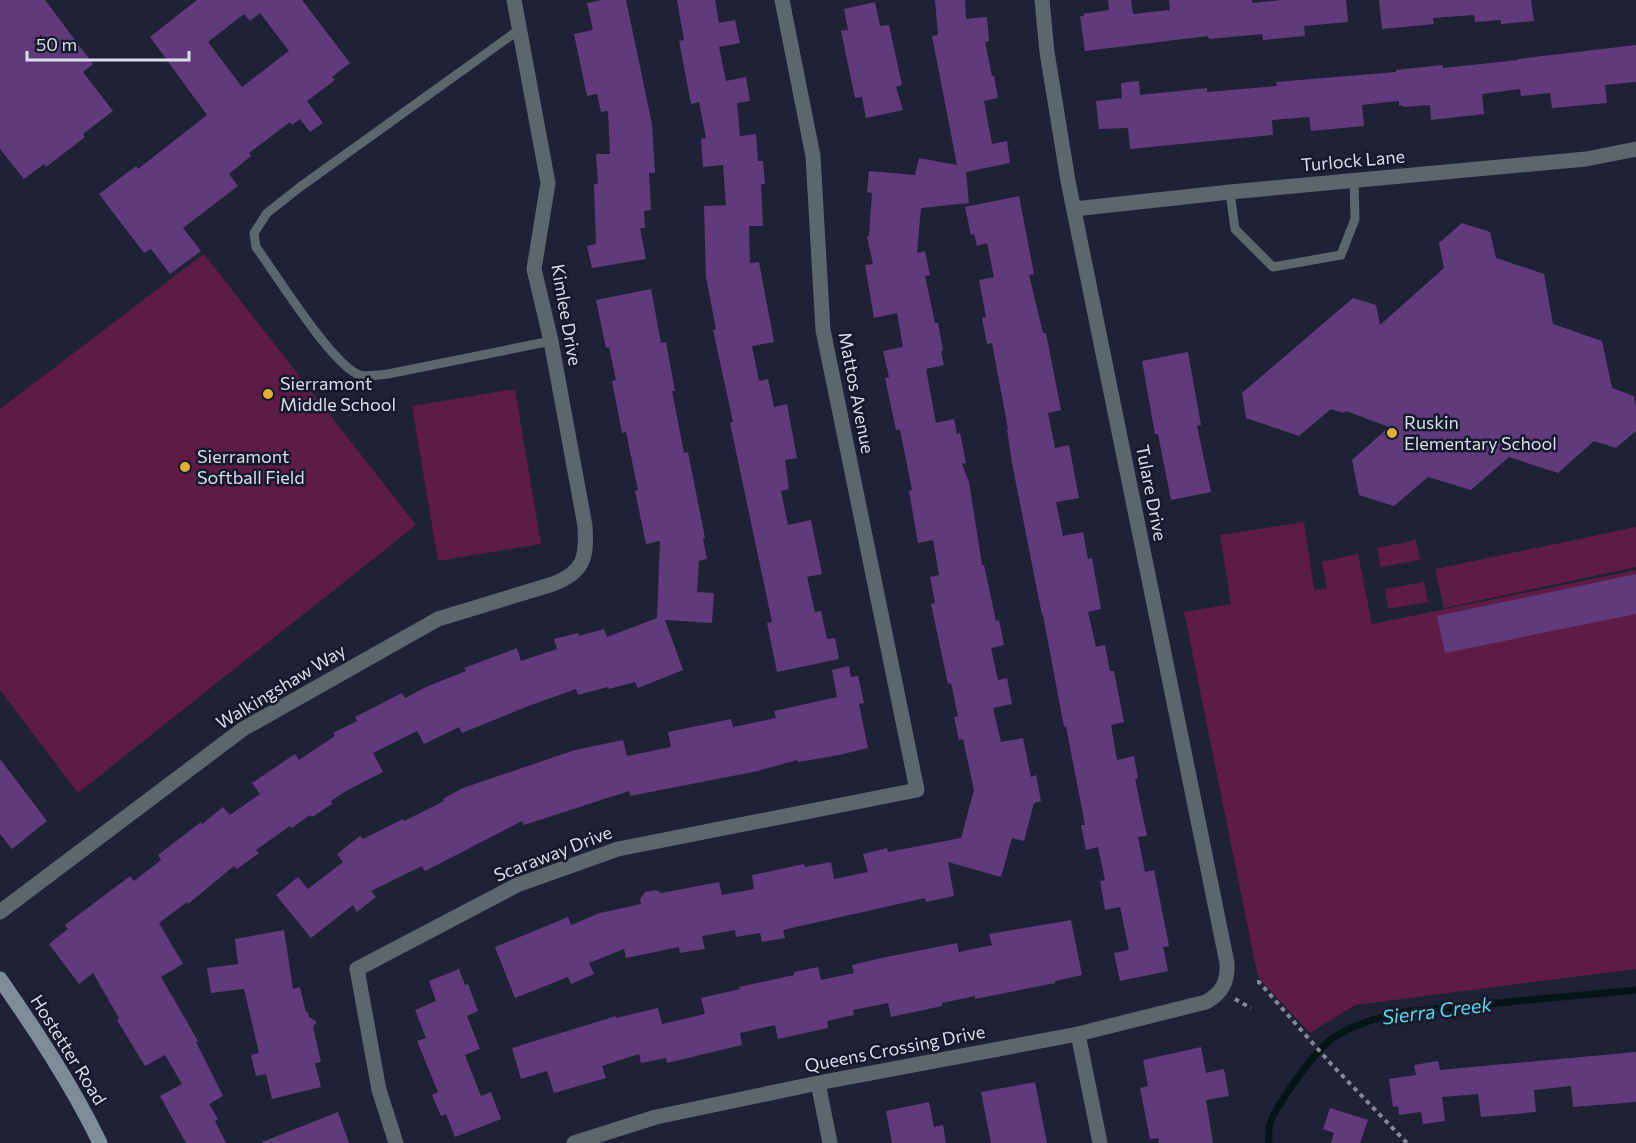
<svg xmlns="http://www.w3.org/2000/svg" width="1636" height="1143" viewBox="0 0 1636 1143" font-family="Commissioner,sans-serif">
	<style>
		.green { fill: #5d1b46 }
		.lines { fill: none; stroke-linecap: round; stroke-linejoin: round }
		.stream { stroke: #051417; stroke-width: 7 }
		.building { fill: #613a7c; fill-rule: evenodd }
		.path { stroke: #858898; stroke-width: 4; stroke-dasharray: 4.5 4.5; stroke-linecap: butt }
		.lane { stroke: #5d666e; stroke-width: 9 }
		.street { stroke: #5d666e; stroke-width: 15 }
		.secondary { stroke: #7d8c98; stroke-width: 15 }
		.poi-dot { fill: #e0b034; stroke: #15192b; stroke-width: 2 }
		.labels { text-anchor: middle; stroke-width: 5; stroke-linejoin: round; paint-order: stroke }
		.street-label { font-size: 18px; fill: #daddea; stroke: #15192b }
		.poi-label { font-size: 18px; fill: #daddea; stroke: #15192b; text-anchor: start }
		.water-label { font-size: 20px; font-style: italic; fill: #55d6e7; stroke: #15192b }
	</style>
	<rect width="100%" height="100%" fill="#1f2236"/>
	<path class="green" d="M204 254 416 525 78 793 0 690V409Z
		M515 389 541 544 438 561 412 406Z
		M1304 522 1314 590 1327 589 1322 562 1358 554 1372 624 1636 570V969L1355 1005 1310 1033 1258 977 1184 612 1231 604 1220 535Z
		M1636 527V567L1444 608 1435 569Z
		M1416 540 1420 560 1381 567 1377 548Z
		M1424 582 1428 602 1388 609 1385 589Z"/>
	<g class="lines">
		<path class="stream" d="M1269 1143C1268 1134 1269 1124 1273 1116 1283 1097 1316 1049 1333 1038 1354 1024 1379 1017 1403 1012L1636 990"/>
	</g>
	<path class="building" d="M0 0H45L93 64 83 72 113 111 83 134 85 137 76 144 46 167 44 164 24 179 0 149Z
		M197 0H302L350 63 332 77 335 80 307 101 323 123 310 132 300 119 292 125 290 122 249 153 251 156 229 174 238 186 183 228 201 251 170 274 151 249 144 253 99 194 136 166 138 169 207 115 150 37ZM260 13 289 51 242 87 208 42 244 14 250 21Z
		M602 0H626L652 124 655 173H649L651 210 644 211 645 228H640L646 259 592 268 587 246 596 244 594 184H598L596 154H610L608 111 601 112 597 94 587 96 574 34 593 30 587 3Z
		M677 0H715L719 23 735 20 740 43 719 47 726 81 746 77 750 101 737 103 740 136 756 134 758 161H763L765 184H761L763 226H749L750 263 759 262 774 342 752 346 759 381 768 379 774 407 787 404 797 458 785 460 789 489 781 491 788 525 811 520 822 574 807 577 815 612 821 611 827 639 835 638 839 659 777 672 767 623 772 622 730 423 733 422 713 330 716 329 706 277 704 206 726 205 723 165 703 167 701 139 706 138 699 102 691 104 679 41 684 40Z
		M935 0H965L966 19 987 17 989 41 985 42 992 76H994L998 98 984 101 992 144 1007 141 1010 163 966 172 969 203 921 208 917 253 925 251 930 275 925 276 935 323H938L943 350 941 351 944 365 926 369 936 423 954 419 957 434 960 433 966 463 962 464 969 482 982 565H984L996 621 999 620 1004 645 991 648 998 680 1007 678 1012 704 993 708 1001 742 1023 738 1031 777 1036 775 1041 801 1034 803 1024 841 1012 838 1001 877 948 862 954 896 926 902 925 898 783 930 785 938 762 942 760 933 736 937 735 930 702 936 705 949 680 953 679 947 626 958 624 949 589 963 594 974 571 984 568 977 515 998 495 947 568 917 571 925 600 913 641 904 640 899 645 892 656 890 661 893 719 882 722 895 754 889 752 875 804 864 805 867 831 862 834 879 868 872 863 854 887 848 888 852 961 838 974 790 963 739 959 740 954 717 958 716 951 683 948 684 931 604 935 603 930 577 939 575 933 540 918 543 909 491 912 490 900 430H896L885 378 889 377 883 351 903 347 897 313 874 318 865 265 873 264 867 237 869 236 872 193 867 192 869 171 915 175 919 158 957 165 932 36 938 35Z
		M1108 0H1131L1133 14 1170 10 1169 0H1252V3L1282 0H1346L1348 22 1304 26 1305 36 1263 40 1262 34 1209 39 1208 36 1085 51 1080 16H1084L1083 14 1109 10Z
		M1379 0H1531L1534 21 1501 24V20L1475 22 1474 15 1433 18 1434 24 1382 29Z
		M875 2 880 26 889 25 902 85 896 87 903 110 866 118 862 97 855 98 841 31 848 30 844 9Z
		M1636 45V82L1605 85 1607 103 1552 108 1550 93 1521 96 1520 89 1482 94 1484 114 1431 120 1430 105 1403 107V105L1399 106V101L1362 105 1364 126 1311 131 1309 117 1272 120 1273 135 1130 149 1128 128 1099 129 1096 101 1122 98 1121 83 1139 81 1140 95 1207 88V92L1277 86 1276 82 1396 72V70L1443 65V68L1518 60V59Z
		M1019 196 1034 274 1029 275 1043 333H1046L1061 410 1048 413 1055 448 1069 445 1079 498 1056 502 1063 536 1083 532 1088 559 1092 558 1101 609 1088 612 1096 647 1105 645 1110 671H1114L1124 722 1111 725 1117 760 1134 756 1138 778 1135 779 1147 836 1138 837 1145 872 1154 870 1169 946 1163 947 1168 971 1120 981 1114 953 1129 950 1120 907 1105 910 1100 881 1105 880 1098 847 1086 850 1081 825H1085L1066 726 1064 727 1043 615H1042L1012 463 1007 429H1008L992 343 987 344 982 318 986 317 979 280 994 277 987 243 977 246 974 234 971 235 965 207Z
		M1462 223 1490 232 1496 258 1544 274 1553 324 1602 341 1612 388 1634 396 1636 407V431L1616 448 1594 441 1558 473 1509 457 1471 490 1428 477 1394 506 1359 495 1352 460 1389 427 1346 411 1344 413 1331 409 1299 436 1246 418 1242 393 1353 298 1376 305 1380 325 1444 268 1439 243Z
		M651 289 661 343 666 342 675 391H672L684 453 688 452 705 538 703 539 707 559 699 561 697 592 714 593 712 623 665 620 683 670 638 688 635 682 609 689 608 687 578 695 576 689 531 705 462 733 459 727 424 744 417 731 373 753 383 772 346 791 331 801 332 804 312 817 310 815 292 828 290 826 256 850 259 853 237 869 234 866 188 904 187 902 159 923 183 964 161 977 198 1041 196 1042 223 1096 209 1104 218 1119 215 1121 226 1143H186L160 1096 182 1084 165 1055 145 1066 117 1020 119 1018 93 973 79 984 49 944 68 929 65 925 130 876 134 881 161 860 158 855 201 822 202 824 223 807 230 815 260 794 252 783 295 754 299 760 335 736 333 733 357 721 355 717 402 693 405 698 426 687 466 671 464 668 517 648 521 661 557 649 554 639 578 633 579 636 604 629 607 637 657 618 660 541 646 544 635 491 638 490 626 432 622 433 612 381 616 380 609 347 606 348 596 300Z
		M1188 352 1201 425 1197 426 1211 492 1171 500 1158 434H1155L1142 361Z
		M1636 574V614L1445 653 1437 616Z
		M849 666 851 677 858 676 864 703 859 704 868 748 839 755 798 762 797 760 758 771 630 796 629 791 524 825 522 821 425 871 422 866 371 891 376 897 357 912 353 905 311 938 276 895 298 877 308 889 343 862 337 854 360 836 363 839 403 819 404 821 444 801 443 799 463 788 575 750 623 740 627 756 671 747 668 732 731 719 733 727 776 718 774 711 837 697 832 670Z
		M0 759 47 821 12 849 0 834Z
		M1071 920 1082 975 1055 981V983L975 999V996L942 1003V1006L891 1017 888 1003 853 1010 854 1015 827 1021 828 1028 778 1039 775 1025 740 1033 742 1045 667 1063 666 1058 641 1063 639 1054 602 1066 606 1078 554 1093 547 1071 521 1079 512 1048 616 1016V1018L658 1008 662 1024 705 1014 701 998 740 989 739 987 794 975V972L818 967 821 980 854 973 852 965 886 957 957 943 959 952 992 945 989 934Z
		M284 930 293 989 300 987 306 1012H308L309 1017 317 1022 313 1027 321 1062 315 1063 321 1087 272 1099 266 1074 256 1076 251 1055 259 1053 244 989 211 993 207 968 238 964 235 939Z
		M459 969 465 985 468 984 478 1011 467 1016 480 1049 465 1055 481 1096 491 1092 501 1119 455 1137 446 1114 441 1116 432 1095 438 1092 417 1041 426 1038 415 1010 436 1001 429 981Z
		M1201 1047 1206 1073 1224 1069 1229 1096 1206 1100 1213 1143H1159L1158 1138 1150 1139 1140 1088 1148 1086 1143 1060Z
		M1636 1052V1102L1573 1107 1571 1086 1534 1090 1536 1112 1481 1117 1478 1094 1442 1097 1445 1121 1423 1124 1421 1112 1399 1115 1398 1106 1393 1107 1389 1079 1416 1075 1414 1065 1438 1061 1440 1070Z
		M1035 1082 1047 1143H991L981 1092Z
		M929 1102 934 1127 943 1125 946 1143H892L886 1111Z
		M1330 1108 1368 1120 1360 1143H1331L1334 1133 1323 1129Z
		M338 1112 349 1143H262V1142Z"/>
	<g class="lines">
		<path class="path" d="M1257 982H1259L1331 1064 1407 1143
			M1235 999 1251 1008"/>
		<path class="lane" d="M520 29 300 187 267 213 254 233 256 247C275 273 334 368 360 375 368 377 379 375 388 374L551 341
			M1230 192 1235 229 1273 267 1341 255 1355 219 1354 180"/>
		<path class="street" d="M1074 209 1230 192 1586 159 1636 149
			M0 912 243 729 438 619 553 584C584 572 587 558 585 526L551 341 534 269 548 183 514 0
			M1078 1034 1100 1143
			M818 1083 830 1143
			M396 1143 379 1090 357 969 517 885 618 849 917 790 823 330 813 156 782 0
			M574 1143 656 1117 818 1083 1078 1034 1206 1002C1222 993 1228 982 1227 963L1068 181 1047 52 1042 0"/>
		<path class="secondary" d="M0 979C36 1031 72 1085 100 1143"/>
	</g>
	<g class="poi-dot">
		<circle cx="268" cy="394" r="6"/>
		<circle cx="1392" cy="433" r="6"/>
		<circle cx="185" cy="467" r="6"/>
	</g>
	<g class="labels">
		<g class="street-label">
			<text transform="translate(1353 161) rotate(-5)" y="6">Turlock Lane</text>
			<text transform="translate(566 315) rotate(80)" y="6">Kimlee Drive</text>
			<text transform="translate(856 393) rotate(79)" y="6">Mattos Avenue</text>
			<text transform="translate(1151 493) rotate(79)" y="6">Tulare Drive</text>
			<text transform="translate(281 687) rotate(-31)" y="6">Walkingshaw Way</text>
			<text transform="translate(553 854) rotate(-21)" y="6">Scaraway Drive</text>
			<text transform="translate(895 1049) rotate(-11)" y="6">Queens Crossing Drive</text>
			<text transform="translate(68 1050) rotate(58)" y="6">Hostetter Road</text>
		</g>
		<g class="poi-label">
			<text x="280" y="390">Sierramont<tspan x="280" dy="21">Middle School</tspan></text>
			<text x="1404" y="429">Ruskin<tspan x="1404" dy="21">Elementary School</tspan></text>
			<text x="197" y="463">Sierramont<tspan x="197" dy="21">Softball Field</tspan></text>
		</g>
		<g class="water-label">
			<text transform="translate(1437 1011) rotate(-7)" y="7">Sierra Creek</text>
		</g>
	</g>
	<path d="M27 51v9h162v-9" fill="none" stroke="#daddea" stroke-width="3"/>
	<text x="36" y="51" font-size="18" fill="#daddea" stroke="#15192b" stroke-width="4.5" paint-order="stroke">50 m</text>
</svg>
